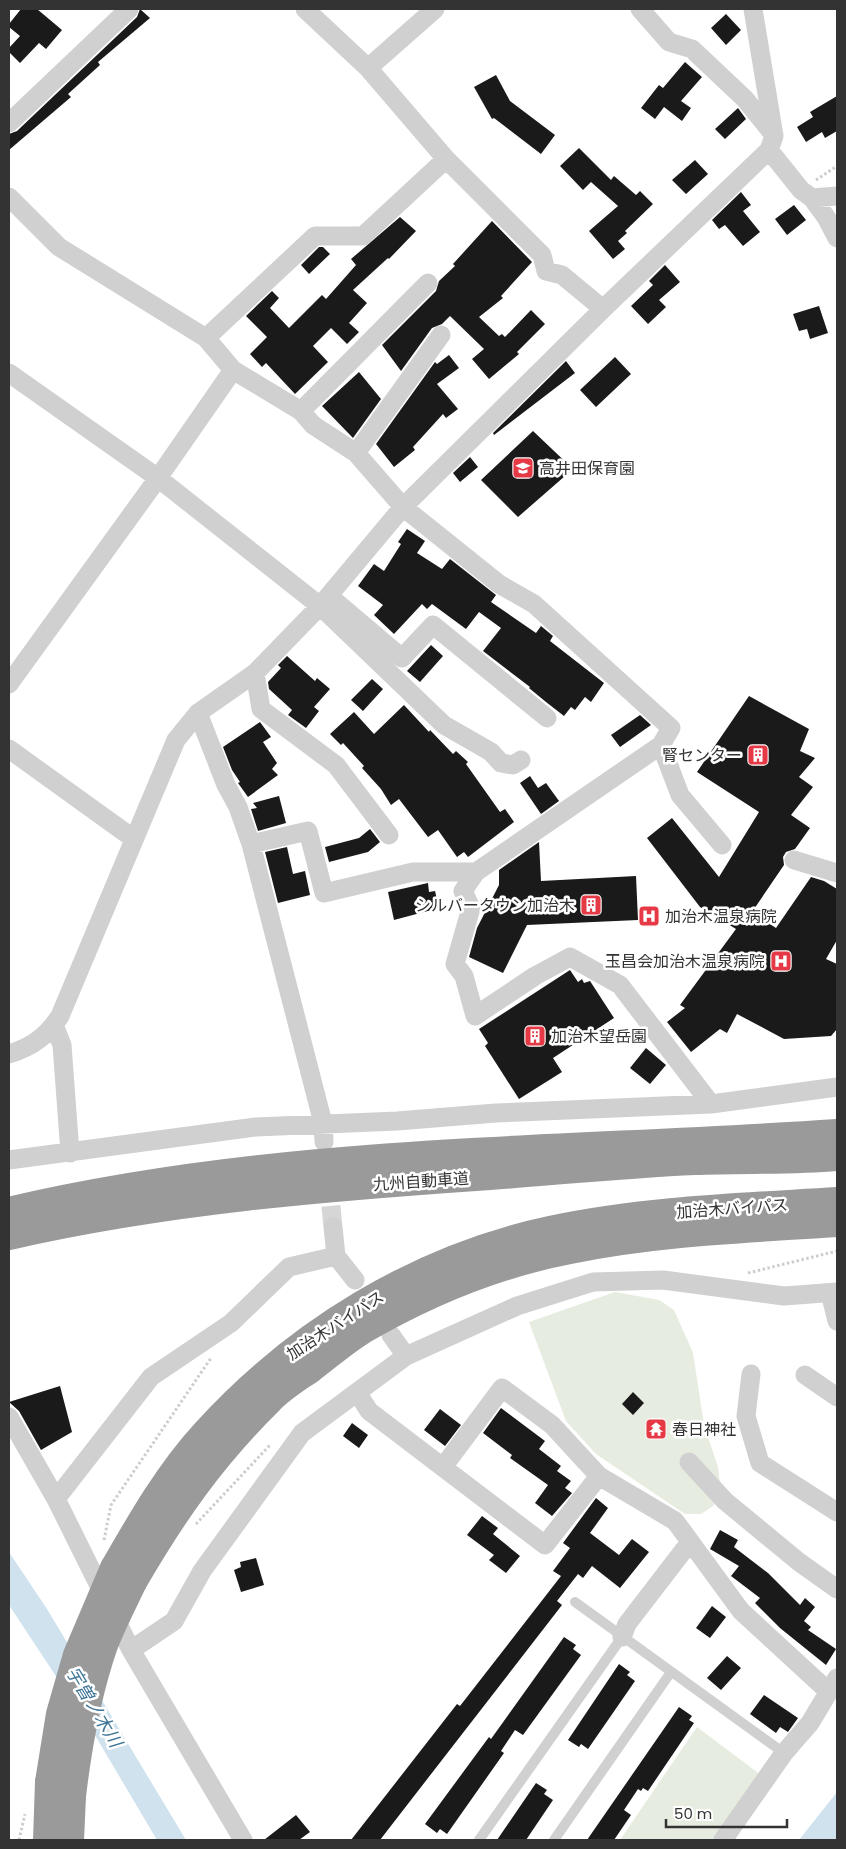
<svg xmlns="http://www.w3.org/2000/svg" width="846" height="1849" viewBox="0 0 846 1849" font-family="Poppins,'Noto Sans JP',sans-serif">
	<style>
		.green { fill: #e6ecdf }
		.water { fill: #cfe2ee }
		.building { fill: #1a1a1a }
		.lines { fill: none; stroke-linecap: round; stroke-linejoin: round }
		.street-tunnel { stroke: #d6d6d6; stroke-width: 19; stroke-dasharray: 19 9; stroke-linecap: butt }
		.path { stroke: #cdcdcd; stroke-width: 3; stroke-dasharray: 2.5 2.5; stroke-linecap: butt }
		.lane { stroke: #d0d0d0; stroke-width: 10 }
		.street { stroke: #d0d0d0; stroke-width: 19 }
		.highway { stroke: #9a9a9a; stroke-width: 28 }
		.highway-bridge { stroke: #9a9a9a; stroke-width: 28 }
		.labels { text-anchor: middle; stroke-width: 5; stroke-linejoin: round; paint-order: stroke }
		.poi-label { font-size: 16px; fill: #333; stroke: #fff; text-anchor: start }
		.street-label { font-size: 16px; fill: #333; stroke: #fff }
		.water-label { font-size: 18px; font-style: italic; fill: #3f7597; stroke: #fff }
	</style>
	<rect width="100%" height="100%" fill="#fff"/>
	<path class="green" d="M615 1292 659 1300 674 1310 693 1353 704 1425 718 1467 721 1492 713 1506 701 1514H685L596 1454 566 1421 529 1322Z
		M697 1727 761 1775 715 1840H620Z"/>
	<path class="water" d="M9 1552 47 1609 186 1840H157L96 1737 9 1605Z
		M837 1792V1840H799Z"/>
	<path class="building" d="M21 9H37L62 30 46 49 39 43 20 63 9 52V48L20 36 9 27V24Z
		M140 9 150 18 98 62 100 65 68 94 71 97 9 150V134L17 131 137 17Z
		M726 14 741 30 726 45 711 28Z
		M685 62 702 77 681 101 691 108 682 121 664 107 655 119 641 108 659 85 663 88Z
		M496 75 510 101 555 135 541 154 494 118 492 119 474 87Z
		M837 96V131L825 138 822 132 806 142 797 127 813 117 810 112Z
		M738 108 746 119 725 139 715 129Z
		M579 148 611 180 614 176 636 195 640 191 653 204 625 231 627 233 618 241 625 249 613 259 589 231 618 206 591 182 583 190 560 166Z
		M695 160 708 174 686 194 672 180Z
		M741 192 751 205 743 211 760 232 743 246 725 225 719 229 712 220Z
		M794 205 806 220 787 235 775 219Z
		M400 217 416 231 389 259 388 258 353 290 367 303 349 323 359 332 347 344 331 328 313 346 328 362 295 394 266 363 262 367 250 354 267 337 246 316 272 291 279 298 270 308 289 328 322 295 326 299 356 265 351 259Z
		M492 221 532 262 501 296 503 298 479 317 499 336 502 334 505 337 531 310 545 324 517 352 519 354 489 379 472 359 484 349 450 316 442 324 432 328 401 371 382 345 436 291 439 281 455 266 453 264Z
		M319 247H323L330 254 309 274 301 265Z
		M665 265 680 282 659 300 666 307 648 324 631 306 653 285 649 281Z
		M819 306 828 333 810 339 807 329 799 331 793 314Z
		M449 355 459 368 437 384 458 409 446 418 443 414 413 447 415 450 394 467 376 444 435 362 437 364Z
		M615 357 631 374 596 407 580 390Z
		M566 361 575 373 494 435 493 433Z
		M359 372 381 399 353 438 322 406Z
		M533 431 573 469 518 517 481 480Z
		M470 457 478 467 460 482 453 473Z
		M407 529 425 541 417 553 442 569 450 559 496 595 491 602 536 633 541 626 553 636 550 641 604 683 591 702 585 697 575 710 571 707 564 716 546 702 529 688 530 687 483 651 501 628 479 612 466 629 432 604 427 609 422 604 394 634 374 615 383 605 358 586 374 564 384 571 401 544 398 542Z
		M431 645 443 656 420 682 407 671Z
		M287 656 315 681 317 678 330 689 314 707 319 711 306 728 288 715 292 710 269 689 268 682 281 668 278 665Z
		M372 679 383 689 363 711 351 700Z
		M749 696 809 729 800 751 815 758 799 777 813 787 791 815 810 828 795 849 786 852 783 857 784 865 752 912 776 928 811 877 824 881 837 889V940L826 959 837 964V1029L831 1036 784 1039 737 1014 727 1033 720 1029 691 1052 667 1022 685 1008 680 1005 736 929 700 907 647 838 672 818 719 877 759 812 697 772Z
		M404 705 429 732 430 730 453 754 456 751 468 762 466 764 500 812 505 809 514 822 468 857 464 852 457 857 438 830 428 837 399 799 391 805 381 789 362 768 364 766 343 743 341 745 330 734 354 712 374 734Z
		M640 715 651 725 620 747 611 735Z
		M260 722 271 737 263 742 277 763 272 769 278 775 248 797 238 783 240 782 232 770 223 747Z
		M530 776 538 788 546 783 559 801 541 814 520 783Z
		M279 796 286 823 258 831 251 809 257 808 253 803Z
		M370 829 380 842 368 852 329 862 325 847 359 838Z
		M539 842 541 881 636 876 638 920 527 925 503 973 469 957 477 928 499 885V870Z
		M287 847 293 874 305 871 310 895 278 903 265 852Z
		M428 883 429 892 435 891 439 908 394 920 388 892Z
		M570 970 578 982 582 979 584 983 590 981 614 1018 553 1058 562 1072 519 1099 485 1046 488 1043 479 1029Z
		M646 1048 666 1065 650 1084 630 1068Z
		M60 1386 72 1432 41 1450 19 1411 9 1402Z
		M633 1392 644 1403 633 1415 622 1404Z
		M501 1408 545 1441 539 1449 561 1466 557 1471 571 1481 565 1488 572 1493 552 1516 535 1503 548 1485 510 1458 512 1455 483 1433Z
		M440 1409 461 1425 445 1446 424 1430Z
		M352 1423 368 1435 359 1448 343 1436Z
		M596 1498 608 1508 590 1533 619 1555 632 1539 649 1552 620 1588 592 1566 583 1578 578 1574 557 1601 562 1605 380 1840H351L457 1704 460 1706 561 1576 553 1571 570 1548 563 1543Z
		M482 1516 498 1528 493 1534 520 1556 506 1573 489 1560 494 1555 467 1535Z
		M720 1530 738 1540 734 1547 768 1573 800 1605 805 1598 815 1607 804 1621 811 1627 808 1630 836 1649 826 1665 780 1628 755 1603 760 1598 731 1576 739 1566 710 1549Z
		M256 1558 264 1585 241 1592 234 1570 241 1567 240 1562Z
		M712 1606 726 1617 710 1638 696 1628Z
		M564 1637 576 1645 573 1649 581 1655 523 1735 515 1730 501 1751 504 1753 447 1834 440 1829 437 1833 425 1824 489 1737 491 1739Z
		M727 1656 741 1668 721 1690 707 1678Z
		M619 1664 630 1672 627 1675 635 1681 588 1749 581 1744 579 1747 568 1740Z
		M764 1695 798 1718 788 1732 780 1727 776 1733 750 1714Z
		M679 1707 692 1716 689 1720 694 1723 648 1791 643 1788 641 1791 638 1789 624 1810 631 1815 614 1840H587Z
		M536 1783 547 1790 544 1794 553 1800 526 1840H497Z
		M296 1815 310 1832 299 1840H264Z"/>
	<g class="lines">
		<path class="street-tunnel" d="M328 1178 333 1227"/>
		<path class="path" d="M816 180 837 166
			M748 1273 837 1251
			M196 1524 270 1445
			M104 1540 111 1505 211 1358
			M19 1840 25 1814"/>
		<path class="lane" d="M575 1602 784 1753
			M479 1840 622 1637
			M554 1840 671 1672"/>
		<path class="street" d="M305 9 368 68 446 159 542 255 546 271 562 275 603 309
			M640 9 669 42 692 49 745 99 774 135
			M368 68 435 9
			M9 123 129 9
			M769 150 801 190 812 198 826 217 837 238
			M9 197 59 247 206 338 233 370 301 411 313 425 356 453 403 507 499 584 534 604 671 728 661 745 476 872H413L324 893 308 831 251 844
			M812 198 837 196
			M206 338 315 236H363L446 159
			M9 373 158 478 320 606 444 725 491 752 501 763 513 765 521 760
			M301 411 428 283
			M356 453 441 335
			M329 596 402 658 433 625 547 718
			M255 673 261 709 336 765 389 835
			M9 684 158 478 233 370
			M198 713 226 785 238 807 251 844 323 1123 324 1142
			M661 745 680 795 722 845
			M9 749 134 839
			M794 860 837 873
			M476 872 463 891 471 908 455 964 464 976 475 1016 535 976 570 957 620 985 711 1104
			M54 1025 62 1045 70 1153
			M9 1054C32 1047 47 1036 60 1016L176 740 198 713 255 673 320 606 403 507 603 309 769 150 774 136 753 9
			M9 1160 256 1127 397 1121 496 1113 711 1104 837 1087
			M333 1227 336 1256
			M830 1293 837 1321
			M391 1335 406 1356
			M751 1374 746 1416 760 1463 837 1512
			M805 1375 837 1397
			M357 1392 369 1411 545 1545 599 1476
			M9 1417 56 1499 131 1650 243 1840
			M689 1462 725 1501 799 1562 837 1589
			M443 1467 502 1388 552 1425 599 1476 675 1521 741 1611 829 1692
			M56 1499 151 1377 231 1323 289 1267 336 1256 355 1280
			M622 1637 627 1624 690 1542
			M131 1650 174 1621 202 1571 302 1433 406 1356 517 1306 593 1282 663 1280 784 1296 837 1292
			M723 1840 784 1753 810 1723 837 1678"/>
		<path class="highway" d="M9 1211C280 1147 561 1152 837 1133
			M9 1236C167 1200 329 1187 490 1176 558 1171 627 1164 695 1161 742 1159 790 1161 837 1157
			M114 1568C141 1521 169 1472 206 1432 296 1333 418 1258 550 1230 644 1210 742 1207 837 1201
			M133 1582C173 1513 212 1457 269 1401 281 1388 298 1378 312 1368 329 1355 345 1341 363 1330 427 1293 497 1264 570 1250 657 1232 748 1229 837 1223
			M47 1840 49 1782
			M70 1840 72 1796"/>
		<path class="highway-bridge" d="M49 1782 60 1714 77 1655 114 1568
			M72 1796C78 1745 87 1694 104 1645 112 1624 123 1603 133 1582"/>
	</g>
	<defs>
		<g id="school-square" transform="scale(1.125)"><rect x="-9" y="-9" width="18" height="18" rx="4" fill="#e63946" stroke="#fff"/><path d="M0-5L7-2L0 1L-7-2ZM-4 1L0 2.5L4 1V4Q0 6-4 4Z" fill="#fff"/></g>
		<g id="building-square" transform="scale(1.125)"><rect x="-9" y="-9" width="18" height="18" rx="4" fill="#e63946" stroke="#fff"/><path d="M-4-6H4V6H1V3H-1V6H-4ZM-2.5-4.3h1.7v1.8h-1.7ZM.8-4.3h1.7v1.8H.8ZM-2.5-1h1.7V.8h-1.7ZM.8-1h1.7V.8H.8Z" fill="#fff"/></g>
		<g id="hospital-square" transform="scale(1.125)"><rect x="-9" y="-9" width="18" height="18" rx="4" fill="#e63946" stroke="#fff"/><path d="M-5-5h3v3.5h4V-5h3V5h-3V1.5h-4V5h-3Z" fill="#fff"/></g>
		<g id="temple-square" transform="scale(1.125)"><rect x="-9" y="-9" width="18" height="18" rx="4" fill="#e63946" stroke="#fff"/><path d="M0-6L5-2H3V0L6.5 2.5H4V6H1.5V3h-3V6H-4V2.5H-6.5L-3 0V-2H-5Z" fill="#fff"/></g>
	</defs>
	<g fill-rule="evenodd">
		<use href="#school-square" x="523" y="468"/>
		<use href="#building-square" x="758" y="755"/>
		<use href="#building-square" x="591" y="905"/>
		<use href="#hospital-square" x="649" y="916"/>
		<use href="#hospital-square" x="781" y="961"/>
		<use href="#building-square" x="535" y="1036"/>
		<use href="#temple-square" x="656" y="1429"/>
	</g>
	<g class="labels">
		<g class="poi-label">
			<text x="539" y="474">高井田保育園</text>
			<text x="742" y="761" text-anchor="end">腎センター</text>
			<text x="575" y="911" text-anchor="end">シルバータウン加治木</text>
			<text x="665" y="922">加治木温泉病院</text>
			<text x="765" y="967" text-anchor="end">玉昌会加治木温泉病院</text>
			<text x="551" y="1042">加治木望岳園</text>
			<text x="672" y="1435">春日神社</text>
		</g>
		<g class="street-label">
			<text transform="translate(421 1181) rotate(-4)" y="6">九州自動車道</text>
			<text transform="translate(732 1208) rotate(-4)" y="6">加治木バイパス</text>
			<text transform="translate(335 1325) rotate(-33)" y="6">加治木バイパス</text>
		</g>
		<g class="water-label">
			<text transform="translate(94 1707) rotate(59)" y="6">宇曽ノ木川</text>
		</g>
	</g>
	<rect width="846" height="1849" fill="none" stroke="#333333" stroke-width="20"/>
	<path d="M666 1819v8h121v-8" fill="none" stroke="#333333" stroke-width="2.5"/>
	<text x="674" y="1819" font-size="15" fill="#333333" stroke="#ffffff" stroke-width="4" paint-order="stroke">50 m</text>
</svg>
